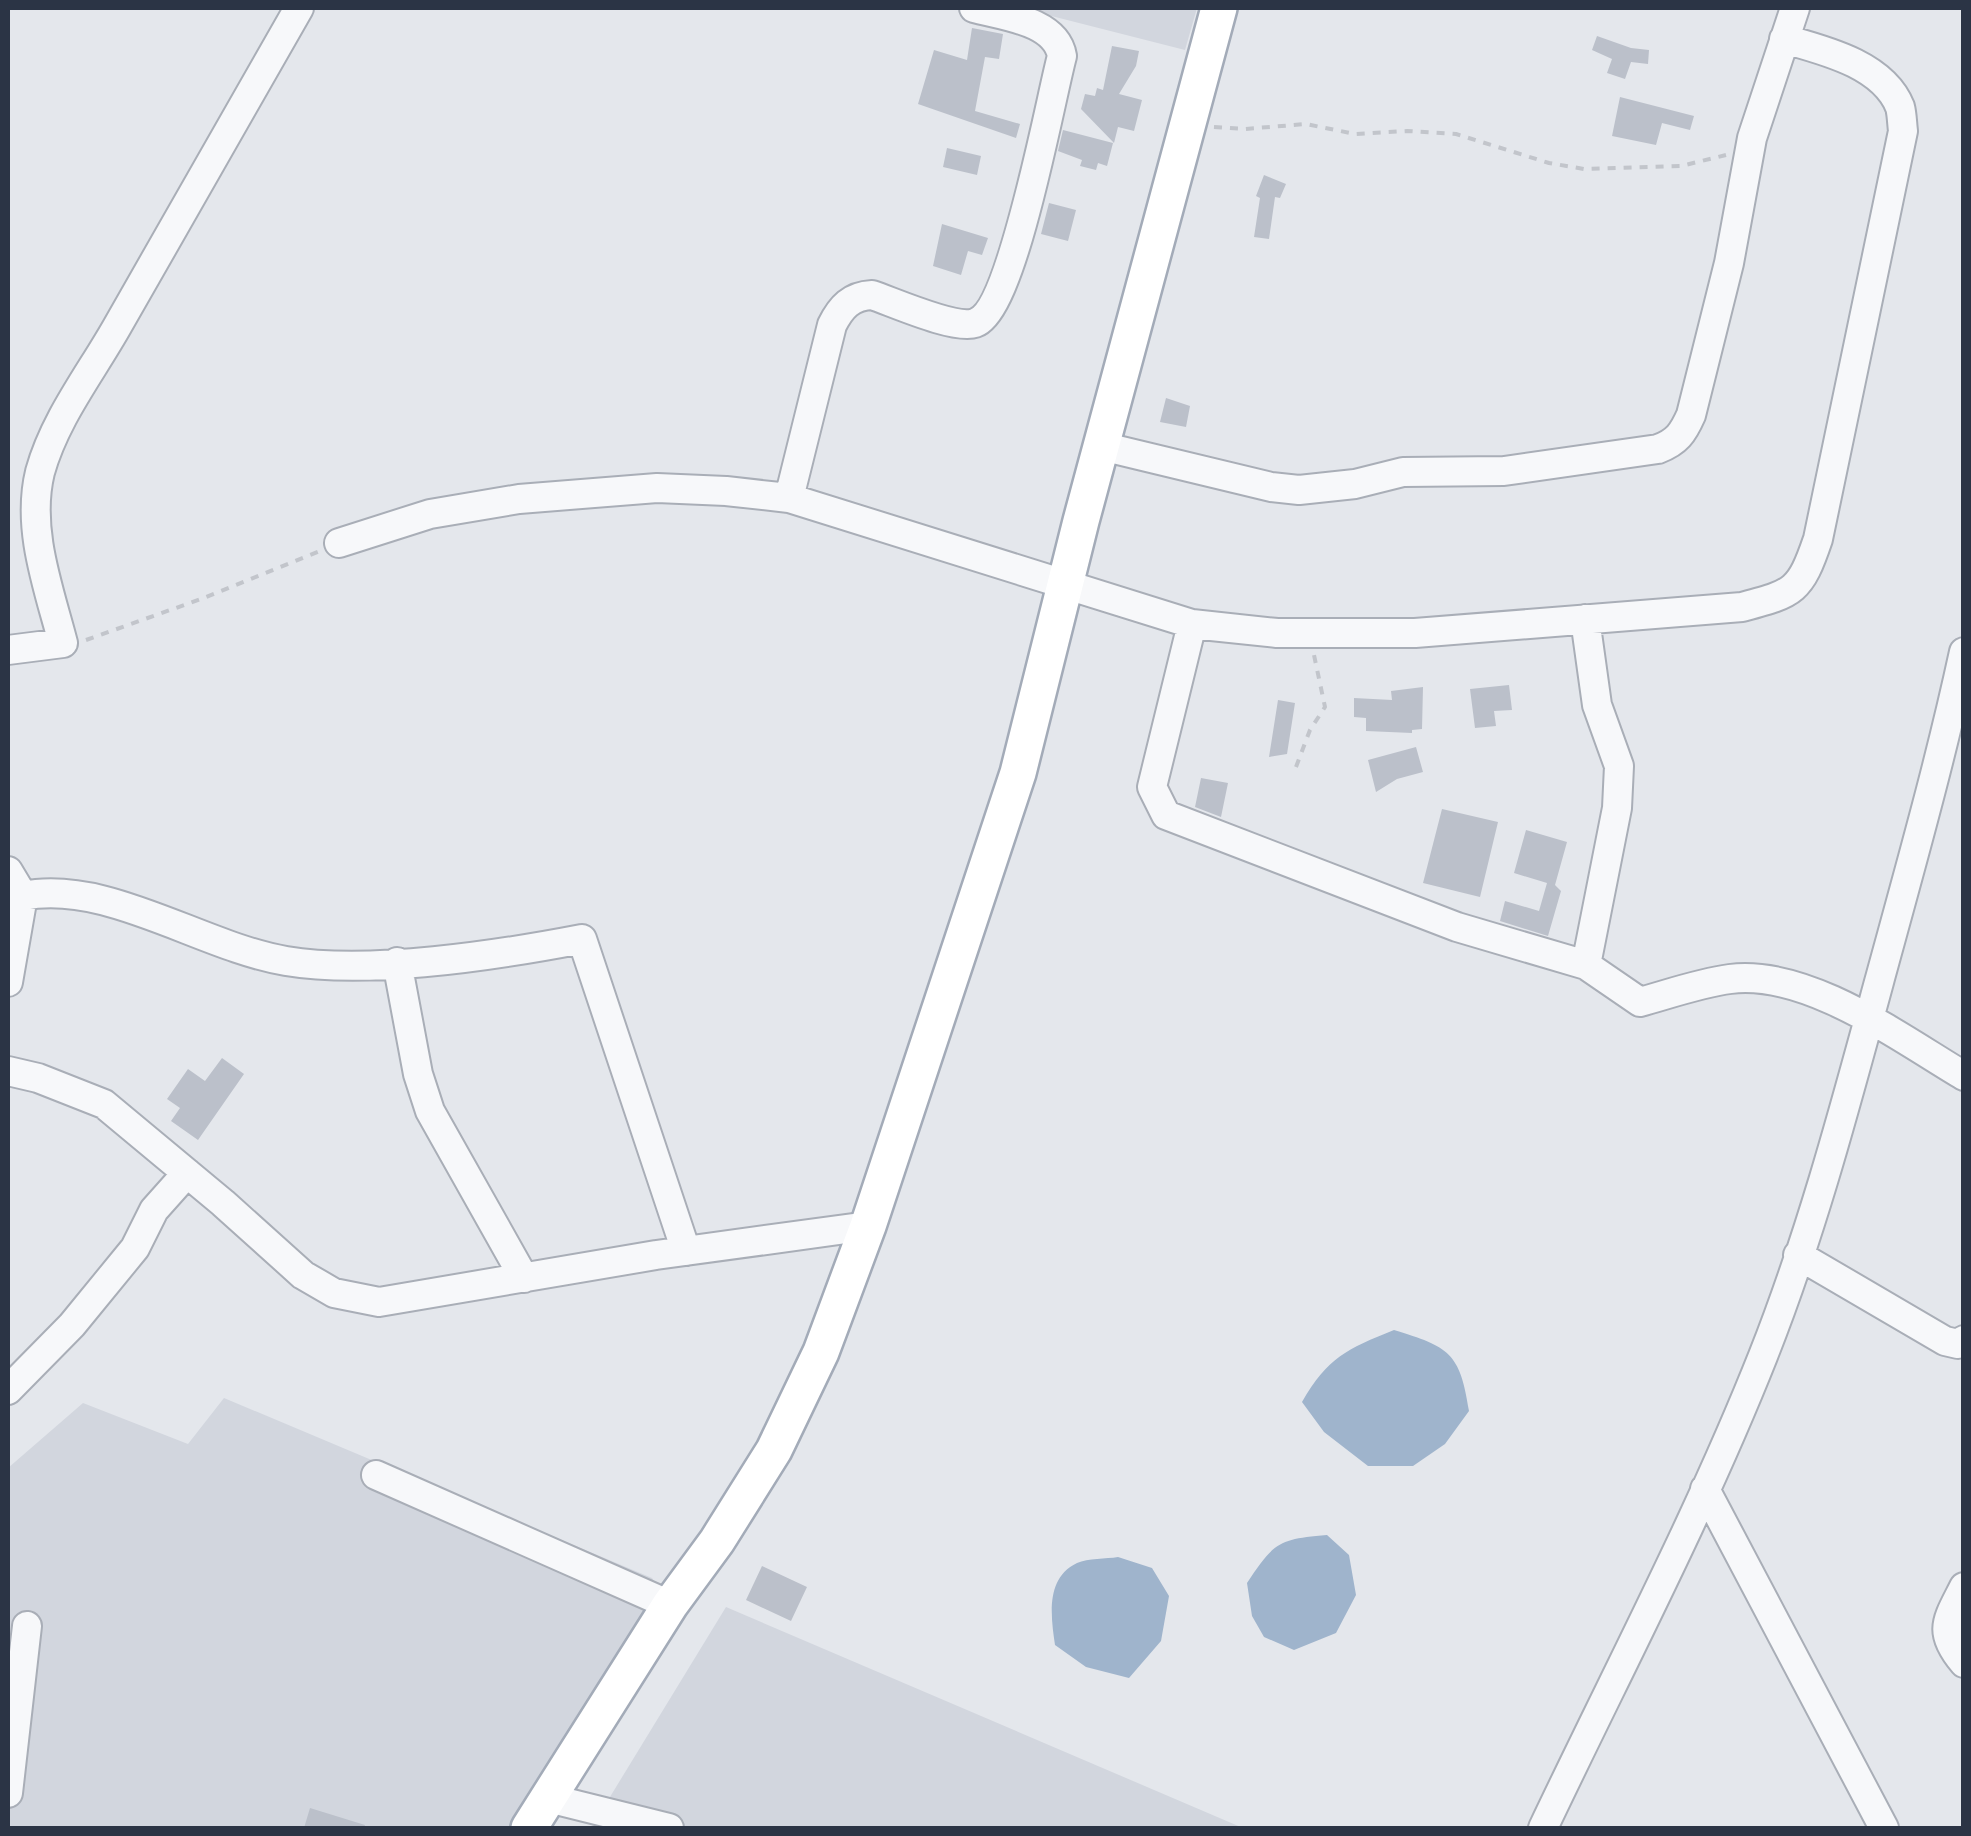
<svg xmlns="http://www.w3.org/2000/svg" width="1971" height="1836" viewBox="0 0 1971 1836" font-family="Commissioner,sans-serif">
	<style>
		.built { fill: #d2d6de }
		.water { fill: #9fb4cc }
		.building { fill: #bbc0ca }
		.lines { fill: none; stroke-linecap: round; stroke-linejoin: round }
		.minor-casing { stroke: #a9aeb7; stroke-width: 32 }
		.major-casing { stroke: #a3abb8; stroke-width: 40 }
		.path { stroke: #c2c5cb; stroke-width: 4; stroke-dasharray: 8 8; stroke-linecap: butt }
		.minor { stroke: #f7f8fa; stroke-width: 28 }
		.major { stroke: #fff; stroke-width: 35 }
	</style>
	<rect width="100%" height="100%" fill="#e4e7ec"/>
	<path class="built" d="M1020 8H1197L1185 50Z
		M224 1398 652 1578 670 1605 529 1828H8V1468L83 1403 188 1444Z
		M726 1607 1243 1828H591Z"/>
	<path class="water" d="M1394 1330C1449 1347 1460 1352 1469 1411L1445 1444 1413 1466H1368L1324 1432 1302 1402C1328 1357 1347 1349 1394 1330Z
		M1327 1535 1349 1555 1356 1595 1336 1633 1294 1650 1264 1637 1252 1616 1247 1583C1274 1542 1279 1539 1327 1535Z
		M1118 1557 1152 1568 1169 1596 1161 1641 1129 1678 1086 1667 1055 1645C1051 1617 1045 1578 1077 1563 1088 1558 1106 1559 1118 1557Z"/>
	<path class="building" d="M972 28 1003 34 999 59 985 57 975 111 1020 124 1016 138 918 104 934 50 967 60Z
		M1597 36 1631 48 1649 50 1648 64 1631 62 1625 79 1607 73 1612 59 1592 50Z
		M1112 46 1139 51 1136 66 1119 94 1142 100 1134 131 1118 127 1114 143 1081 109 1085 94 1095 96 1097 88 1103 90Z
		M1620 97 1694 116 1690 130 1662 123 1656 145 1612 136Z
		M1063 130 1113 143 1107 166 1098 163 1096 170 1080 166 1082 160 1058 151Z
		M947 148 981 156 977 175 943 167Z
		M1264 175 1286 184 1280 198 1275 197 1269 239 1254 237 1260 198 1256 196Z
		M1049 203 1076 210 1068 241 1041 234Z
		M942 224 988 238 982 255 968 251 961 275 933 266Z
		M1166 398 1190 406 1186 427 1160 422Z
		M1509 685 1512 710 1494 711 1496 726 1475 728 1470 689Z
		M1423 687 1422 729 1412 730V733L1366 731V718L1354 717V698L1392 700 1391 691Z
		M1278 700 1295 703 1287 754 1269 757Z
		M1416 747 1423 772 1397 779 1376 792 1368 760Z
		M1201 778 1228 783 1221 817 1195 807Z
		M1442 809 1498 822 1480 897 1423 883Z
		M1526 830 1567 842 1555 885 1561 891 1548 936 1500 921 1505 901 1539 911 1547 883 1514 873Z
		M222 1058 244 1074 198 1140 171 1121 180 1108 167 1099 188 1069 205 1081Z
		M762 1566 807 1587 791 1621 746 1600Z
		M310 1808 365 1825 364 1828H304Z"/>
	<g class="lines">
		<g class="minor-casing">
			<path id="minor" d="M1101 446 1271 487 1299 490 1355 484 1403 472 1504 471 1658 449C1677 442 1683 433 1691 415L1729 263 1752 138 1795 8
				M789 498 832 325C841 307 851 296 872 295 893 302 955 330 975 323 1013 310 1050 100 1062 56 1056 21 1004 16 974 8
				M339 543 430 514 519 499 657 488 726 491 789 498 1192 624 1277 633H1415L1742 607C1794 593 1800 592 1818 539L1903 131C1902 124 1902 114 1900 107 1883 64 1823 50 1784 39
				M1585 619 1597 705 1619 766 1617 808 1586 965
				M1192 624 1152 787 1166 815 1457 927 1586 965 1640 1002C1669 994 1700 983 1730 979 1807 969 1900 1038 1964 1076
				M8 650 63 643C49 589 26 529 40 472 55 418 91 373 118 325 179 219 239 113 299 8
				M8 871 23 896 8 982
				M23 896C107 879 202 947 286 961 369 975 499 955 582 939L686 1251
				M397 962 418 1074 430 1111 524 1278
				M8 1071 38 1078 104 1104 223 1203 303 1275 334 1293 379 1302 656 1255 868 1226
				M1798 1255 1945 1341 1958 1344 1964 1340
				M8 1390 72 1325 135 1248 154 1210 187 1173
				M376 1475 670 1605
				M1705 1489 1884 1828
				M1964 1587C1947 1621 1937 1631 1964 1663
				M8 1793 27 1626
				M548 1798 669 1828
				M1543 1828C1617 1672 1699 1517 1763 1356 1811 1235 1845 1107 1879 982 1909 872 1940 763 1964 652"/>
		</g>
		<g class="major-casing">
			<path id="major" d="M529 1828 670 1605 717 1541 774 1450 821 1352 868 1226 1018 773 1081 521 1219 8"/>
		</g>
		<path class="path" d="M1214 127 1245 129 1306 124 1355 134 1407 131 1456 134 1549 163 1584 169 1681 166 1726 155
			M86 640 201 599 320 551
			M1296 767 1310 730 1325 707 1314 655"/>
		<use href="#minor" class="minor"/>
		<use href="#major" class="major"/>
	</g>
	<rect width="1971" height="1836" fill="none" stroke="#2b3445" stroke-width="20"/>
</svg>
